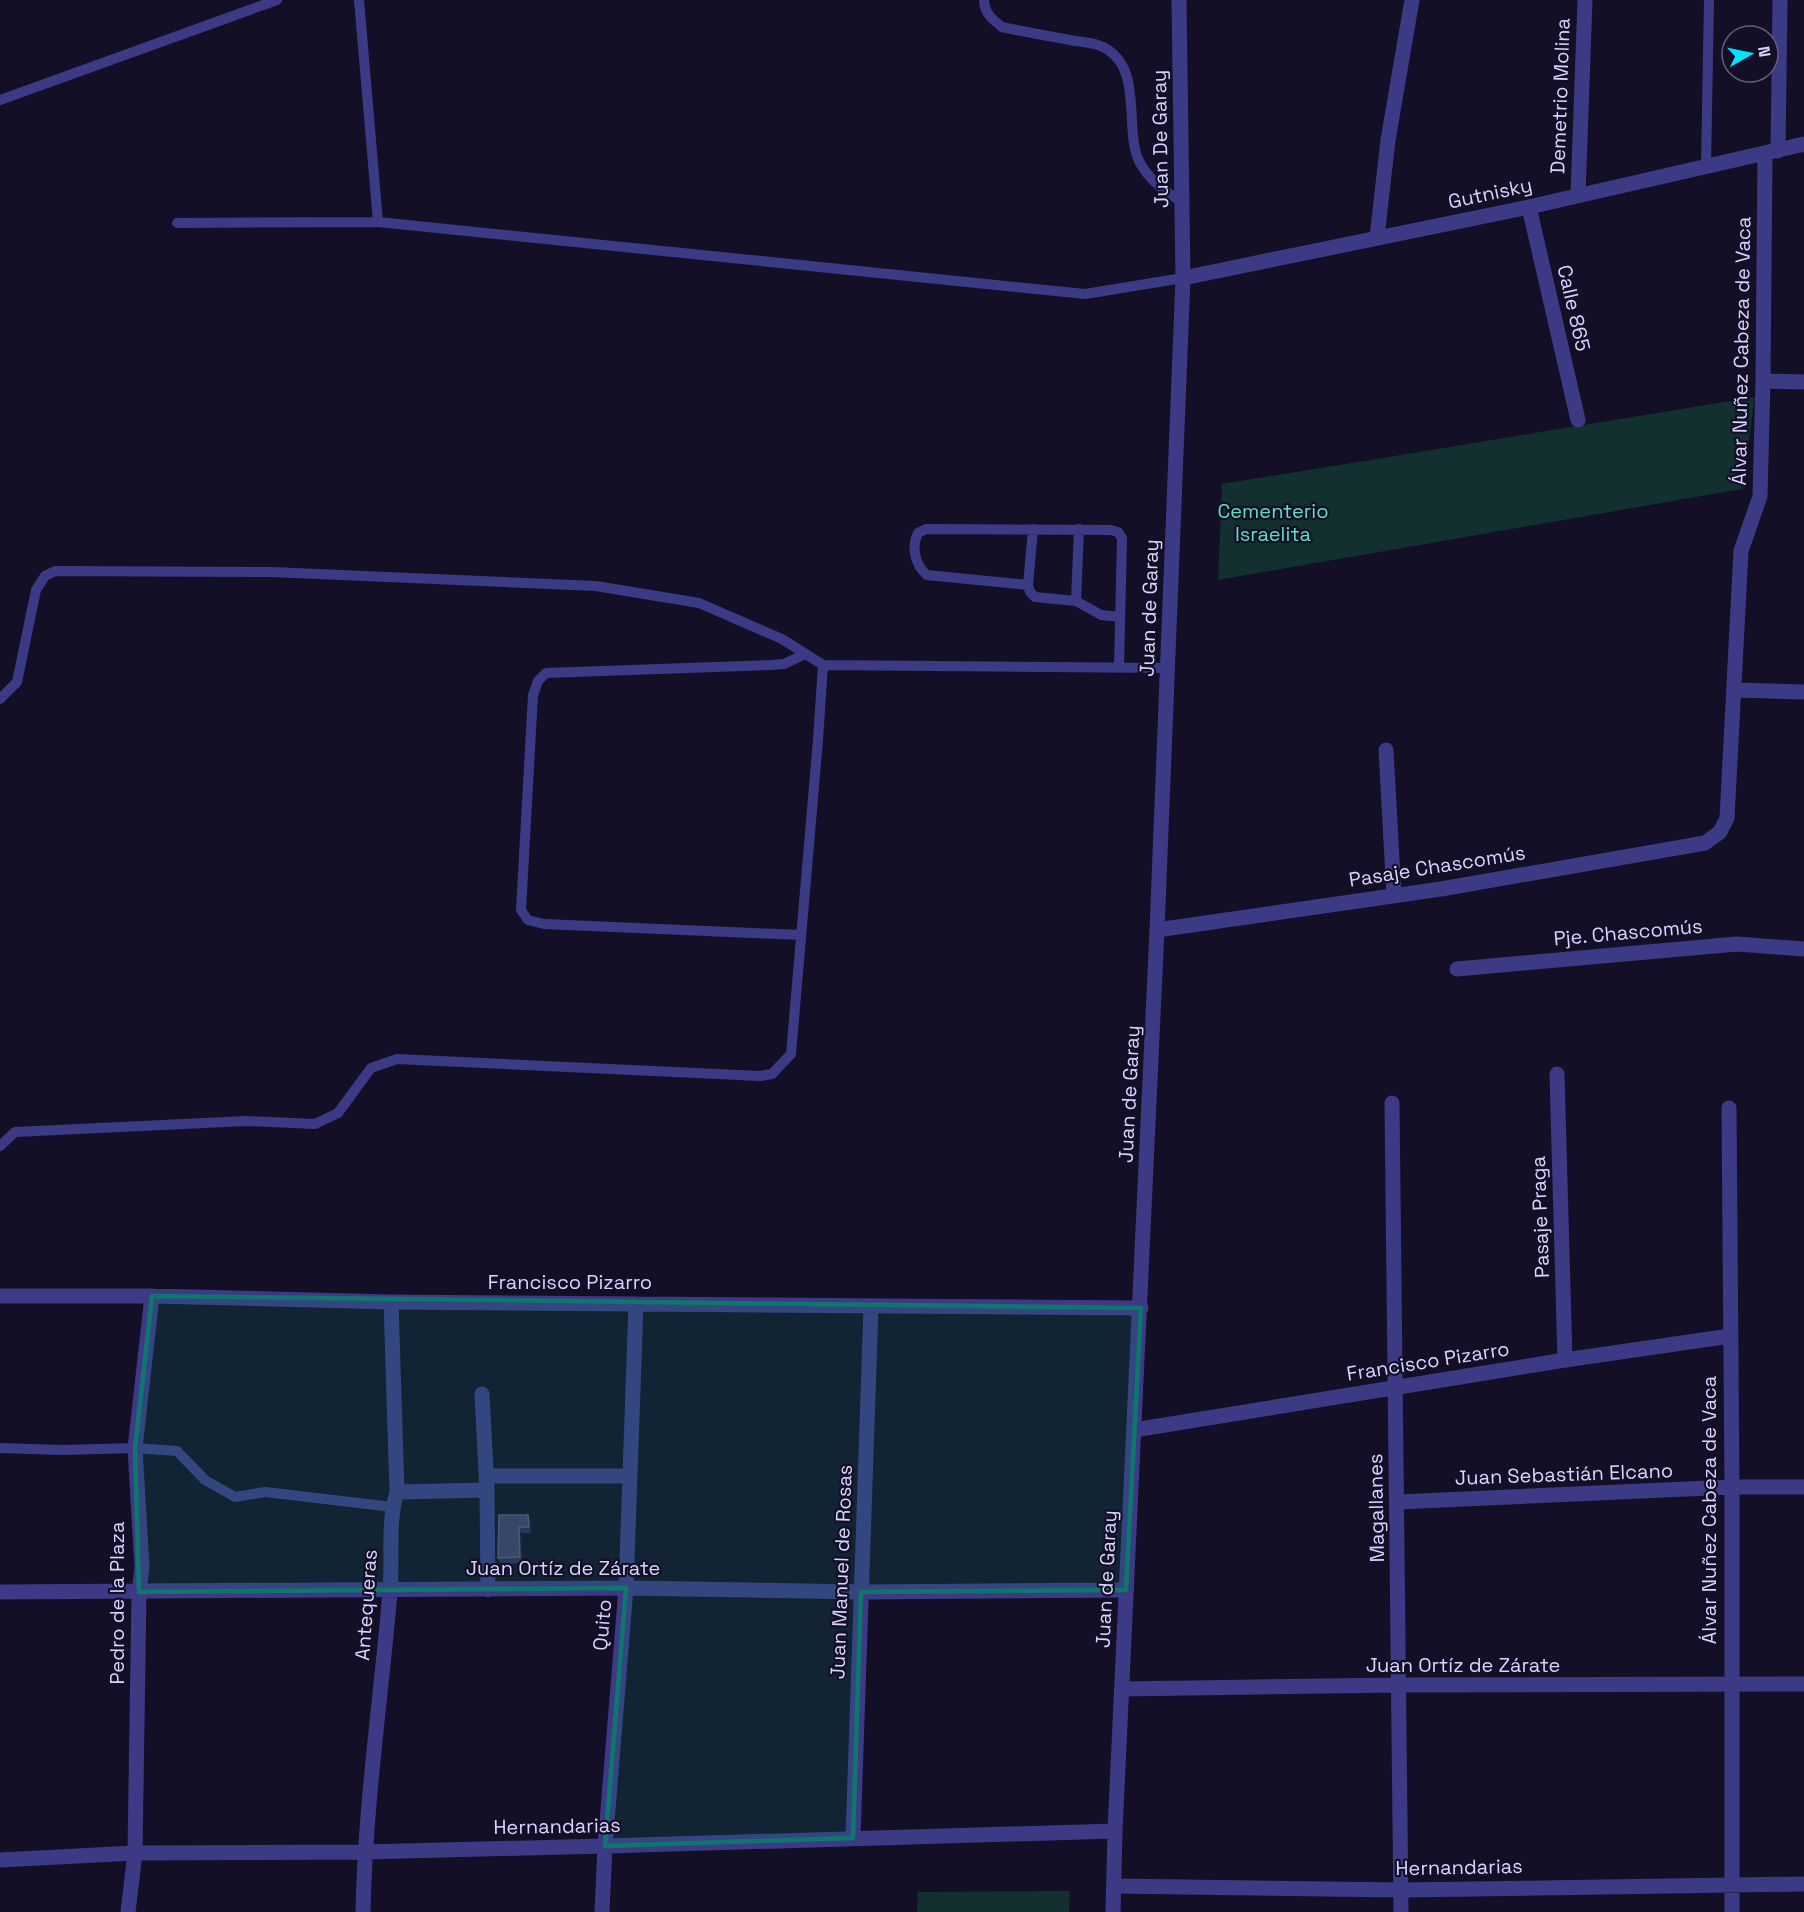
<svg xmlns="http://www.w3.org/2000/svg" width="1804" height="1912" viewBox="0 0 1804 1912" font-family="'Space Grotesk',sans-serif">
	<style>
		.green { fill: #12302f }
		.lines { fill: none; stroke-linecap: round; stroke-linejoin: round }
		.service { stroke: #3d3a85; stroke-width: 10 }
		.minor { stroke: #3d3a85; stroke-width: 15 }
		.tertiary { stroke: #3d3a85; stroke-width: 15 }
		.wall { fill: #312854 }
		.shaded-wall { fill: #1d163a }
		.building { fill: #433a66; stroke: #5a527e; stroke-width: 1.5 }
		.marked { fill: #0f766e; fill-opacity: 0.2; stroke: #0f766e; stroke-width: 4.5; stroke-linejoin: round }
		.labels { text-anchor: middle; stroke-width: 4.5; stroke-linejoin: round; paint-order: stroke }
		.street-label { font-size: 20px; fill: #d9d4ff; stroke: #130f26 }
		.park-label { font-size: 20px; fill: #5fe0c0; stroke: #130f26 }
	</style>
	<rect width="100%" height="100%" fill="#130f26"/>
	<path class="green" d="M1755 397 1742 489 1218 580 1222 484Z
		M1070 1891 1069 1912H917L918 1892Z"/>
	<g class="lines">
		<path class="service" d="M359 0 378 222
			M984 0C984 13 993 20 1002 27 1025 32 1048 36 1070 40 1079 42 1089 42 1098 45 1146 62 1123 128 1139 161 1148 179 1165 192 1182 202
			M0 100 277 0
			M1706 166 1709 0
			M177 223 378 222 1085 294 1183 278
			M1033 529 1028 585 1030 592 1035 597 1076 601 1101 615 1120 617
			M1028 585 927 575C915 565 911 547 918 533L926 529 1111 530 1118 532 1122 538 1119 667
			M1076 601 1079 529
			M0 699 17 682 36 590 45 576 55 571 271 572 596 586 699 603 782 639 823 665
			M801 935 544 924 528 920 521 910 533 695 538 681 546 673 770 665 784 664 805 654
			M0 1146 15 1132 246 1121 315 1124 338 1113 371 1068 397 1059 760 1076 772 1074 791 1054 818 740 823 665 1167 668
			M0 1448 62 1450 135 1448 177 1451 205 1480 235 1497 265 1492 393 1507"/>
		<path class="minor" d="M1179 0 1183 278
			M1778 151 1780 0
			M1578 195 1585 0
			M1529 207 1578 420
			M1377 237 1388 140 1412 0
			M1763 381 1804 382
			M1735 690 1804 692
			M1386 750 1394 895
			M1157 930 1441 889 1705 843 1720 832 1727 818 1741 551 1760 496 1763 381 1765 154
			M1457 969 1737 944 1804 949
			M1557 1074 1565 1360
			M1392 1103 1401 1912
			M1729 1108 1732 1487V1912
			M0 1296H152L391 1302 1141 1308
			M482 1394 487 1490 488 1590
			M1134 1430 1565 1360 1730 1336
			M486 1476H630
			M397 1492 487 1490
			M1398 1502 1732 1487H1804
			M0 1592 626 1588 861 1592 1126 1590
			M1122 1689 1398 1685 1804 1684
			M853 1838 871 1307
			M0 1860 135 1853 364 1852 605 1846 1115 1831
			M1115 1886 1401 1890 1804 1884
			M128 1912 135 1853 139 1592 142 1567 135 1448 152 1296
			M363 1912C365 1805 381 1699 390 1592 393 1559 387 1523 397 1492L391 1302
			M602 1912 605 1846 626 1588 636 1304"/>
		<path class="tertiary" d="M1113 1912 1115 1831 1157 930 1183 278 1529 207 1804 144"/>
	</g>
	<path class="wall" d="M528 1515 531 1521V1533H521L522 1563 501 1564 498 1558Z"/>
	<path class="shaded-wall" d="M528 1515 531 1521V1533L529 1527Z
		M519 1527 521 1533 522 1563 520 1557Z"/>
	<path class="building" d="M499 1515H528L529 1527H519L520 1557 498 1558Z"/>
	<path class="marked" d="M152 1296 1141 1308 1126 1590 861 1592 853 1838 605 1846 626 1588 139 1592 135 1448Z"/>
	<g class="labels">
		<g class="street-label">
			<text transform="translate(1560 96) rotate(-88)" y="7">Demetrio Molina</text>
			<text transform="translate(1160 139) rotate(-91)" y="7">Juan De Garay</text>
			<text transform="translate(1490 193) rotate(-12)" y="7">Gutnisky</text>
			<text transform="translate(1574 308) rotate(77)" y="7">Calle 865</text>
			<text transform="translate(1741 351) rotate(-89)" y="7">Álvar Nuñez Cabeza de Vaca</text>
			<text transform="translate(1149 608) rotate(-88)" y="7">Juan de Garay</text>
			<text transform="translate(1437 866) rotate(-9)" y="7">Pasaje Chascomús</text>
			<text transform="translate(1628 932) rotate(-5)" y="7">Pje. Chascomús</text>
			<text transform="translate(1129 1094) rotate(-87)" y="7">Juan de Garay</text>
			<text transform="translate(1540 1217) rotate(-92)" y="7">Pasaje Praga</text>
			<text x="570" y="1289">Francisco Pizarro</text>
			<text transform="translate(1428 1361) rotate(-9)" y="7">Francisco Pizarro</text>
			<text transform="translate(1564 1474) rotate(-2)" y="7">Juan Sebastián Elcano</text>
			<text transform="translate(1376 1508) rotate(-91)" y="7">Magallanes</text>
			<text transform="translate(1709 1510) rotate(-90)" y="7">Álvar Nuñez Cabeza de Vaca</text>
			<text x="563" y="1575">Juan Ortíz de Zárate</text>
			<text transform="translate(841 1572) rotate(-88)" y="7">Juan Manuel de Rosas</text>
			<text transform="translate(1106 1579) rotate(-87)" y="7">Juan de Garay</text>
			<text transform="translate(117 1603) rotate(-90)" y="7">Pedro de la Plaza</text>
			<text transform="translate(366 1605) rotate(-86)" y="7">Antequeras</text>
			<text transform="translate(602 1625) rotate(-85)" y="7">Quito</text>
			<text x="1463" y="1672">Juan Ortíz de Zárate</text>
			<text transform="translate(557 1826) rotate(-1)" y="7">Hernandarias</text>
			<text transform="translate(1459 1867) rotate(-1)" y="7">Hernandarias</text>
		</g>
		<g class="park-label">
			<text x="1273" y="518">Cementerio<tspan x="1273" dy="23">Israelita</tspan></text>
		</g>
	</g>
	<g transform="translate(1750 54) rotate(81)"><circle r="28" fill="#130f26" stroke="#625e7d" stroke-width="1.5"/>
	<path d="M0-4.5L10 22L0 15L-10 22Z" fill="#00e5ff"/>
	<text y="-9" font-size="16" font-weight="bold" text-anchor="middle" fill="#d9d4ff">N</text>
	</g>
</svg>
